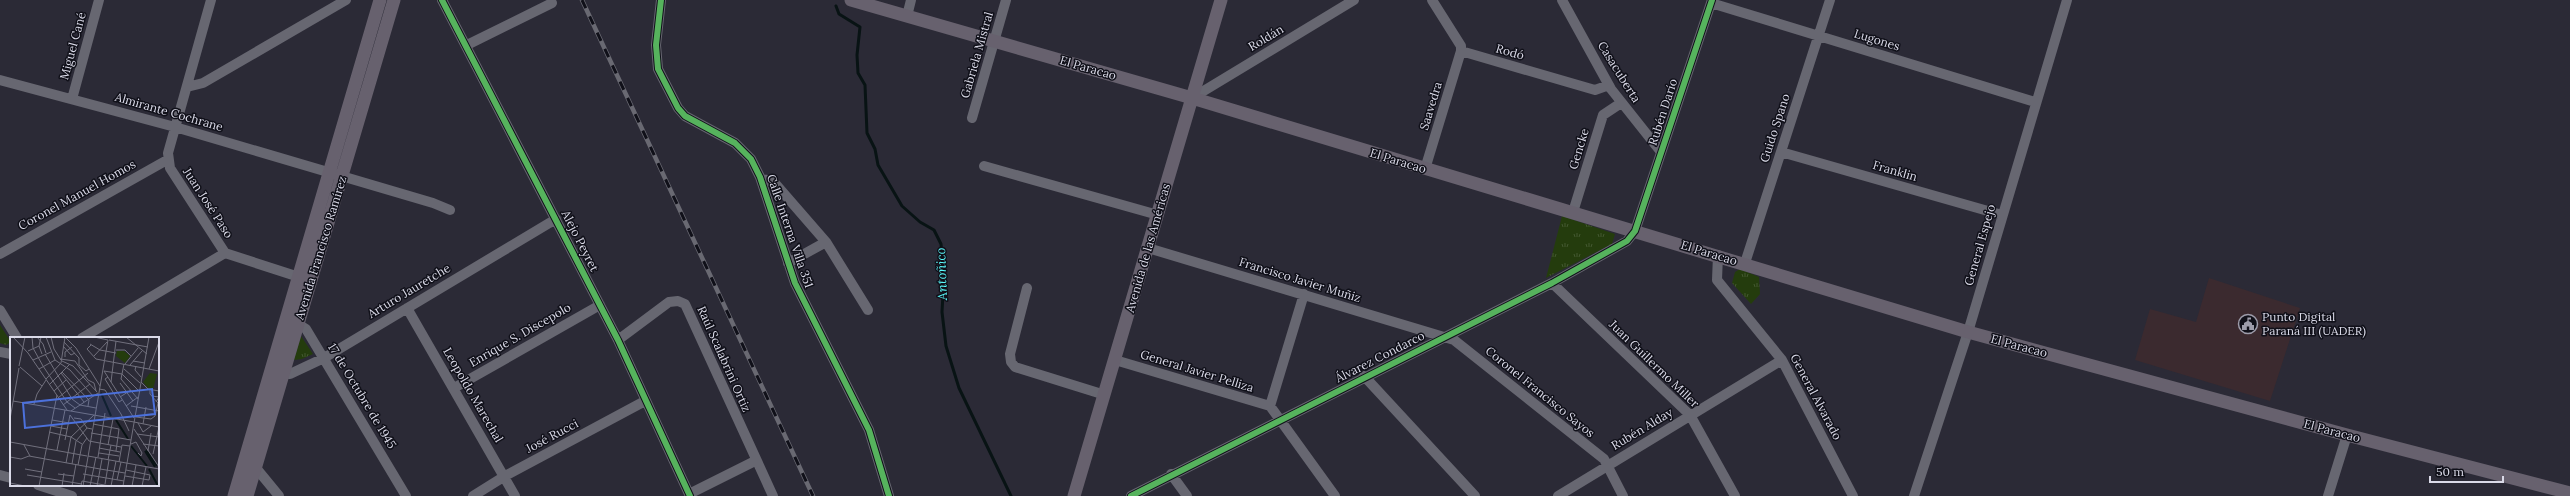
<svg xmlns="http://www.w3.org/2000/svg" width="2570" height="496" viewBox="0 0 2570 496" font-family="Lora,serif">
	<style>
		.education { fill: #3b2a2f }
		.park { fill: url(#park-tufts) }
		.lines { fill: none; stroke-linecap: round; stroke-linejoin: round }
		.stream { stroke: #081314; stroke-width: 3 }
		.minor { stroke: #676771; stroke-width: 10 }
		.major { stroke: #67616e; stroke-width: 13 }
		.rail-casing { stroke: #696972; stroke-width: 4.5 }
		.rail { stroke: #101019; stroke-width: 3; stroke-dasharray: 9; stroke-linecap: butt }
		.cycleway-casing { stroke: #101019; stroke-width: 8 }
		.cycleway { stroke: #56b35d; stroke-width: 6 }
		.labels { text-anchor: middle; stroke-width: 3; stroke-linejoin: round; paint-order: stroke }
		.street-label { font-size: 12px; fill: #dadae8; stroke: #101019 }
		.poi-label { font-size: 12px; fill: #dadae8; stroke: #101019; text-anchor: start }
		.water-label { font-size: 13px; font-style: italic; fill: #5af7f9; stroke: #101019 }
		.inset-river { fill: none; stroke: #081314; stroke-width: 2 }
		.inset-road { fill: none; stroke: #71707d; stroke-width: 1 }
		.view { fill: #4c71dc; fill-opacity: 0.15; stroke: #4c71dc; stroke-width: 2 }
		.inset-edge { fill: none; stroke: #dadae8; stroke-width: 2 }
	</style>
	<defs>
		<pattern id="park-tufts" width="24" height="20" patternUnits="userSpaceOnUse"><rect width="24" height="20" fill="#243c0d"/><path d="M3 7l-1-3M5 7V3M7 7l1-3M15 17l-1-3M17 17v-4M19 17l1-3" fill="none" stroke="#435830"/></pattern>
	</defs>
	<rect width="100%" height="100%" fill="#2b2a36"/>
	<path class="education" d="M2209 278 2300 308 2270 401 2135 360 2150 309 2196 322Z"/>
	<path class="park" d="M1562 216 1615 234 1612 244 1546 278Z
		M1740 269 1759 277 1760 294 1751 304 1732 283 1735 272Z
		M0 325 11 342 6 345 0 343Z
		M301 336 313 354 302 359 294 360Z"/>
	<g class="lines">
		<path class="stream" d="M836 6 839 14 860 27 857 55 858 73 865 85 867 133 875 149 878 165 902 206 920 222 934 230 941 244 944 276 942 312 946 346 959 388 1011 496"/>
		<path class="minor" d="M211 0 168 153 170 168 225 253 299 277
			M442 0 618 340 690 496
			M661 0 656 45 658 69 678 108 685 116 735 143 751 159 760 177 795 283 869 430 889 496
			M1562 0 1611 89 1661 152
			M1711 3 2035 102
			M907 16 911 0
			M467 45 552 3
			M1461 51 1595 90 1609 85
			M0 80 175 127 433 203 450 210
			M187 87 203 83 346 0
			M1192 98 1354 0
			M72 99 99 0
			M972 118 1006 0
			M1781 152 2002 215
			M984 166 1158 215
			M1425 169 1461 51V46L1432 0
			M761 179 773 181 826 242 868 310
			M1573 212 1603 115 1621 103
			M1148 248 1454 340 1604 459 1623 496
			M0 254 167 160
			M1718 255 1717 280 1782 360 1853 496
			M788 263 826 242
			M1745 263 1830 0
			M1552 283 1690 415 1735 496
			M1027 288 1010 354 1011 362 1015 367 1105 395
			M1304 294 1270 406 1335 496
			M407 308 515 496
			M0 310 17 338
			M293 321 306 329 406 496
			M82 338 225 253
			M618 340 669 302 678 301 685 304 773 496
			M0 352 11 354
			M1115 360 1270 406
			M276 373 290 374 324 358 556 219
			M1364 376 1475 496
			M454 388 600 305
			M256 468 279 496
			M1171 474 1187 496
			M0 475 11 478
			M38 485 72 496
			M689 494 755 461
			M473 496 505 476 645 401
			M1131 496 1552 283 1627 241 1635 231 1712 0
			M1558 496 1782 360
			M1914 496 1968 332 2067 0
			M2328 496 2347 435"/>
		<path class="major" d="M851 0 1192 98 1968 332 2347 435 2570 493
			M234 496 380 0
			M247 496 394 0
			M1074 496 1221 0"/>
		<g class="rail-casing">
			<path id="rail" d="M582 0 813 496"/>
		</g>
		<use href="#rail" class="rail"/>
		<g class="cycleway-casing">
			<path id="cycleway" d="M442 0 618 340 690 496
				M661 0 656 45 658 69 678 108 685 116 735 143 751 159 760 177 795 283 869 430 889 496
				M1131 496 1552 283 1627 241 1635 231 1712 0"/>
		</g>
		<use href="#cycleway" class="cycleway"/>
	</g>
	<defs>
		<g id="civic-ring" transform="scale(1)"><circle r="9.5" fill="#101019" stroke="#9d9caa" stroke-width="1.5"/><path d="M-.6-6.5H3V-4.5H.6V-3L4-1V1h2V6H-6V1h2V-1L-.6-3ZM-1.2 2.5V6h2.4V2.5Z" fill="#9d9caa"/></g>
	</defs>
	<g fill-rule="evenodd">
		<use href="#civic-ring" x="2248" y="324"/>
	</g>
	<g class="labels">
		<g class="street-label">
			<text transform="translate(1266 38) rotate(-31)" y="4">Roldán</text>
			<text transform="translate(1877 40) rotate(17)" y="4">Lugones</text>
			<text transform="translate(73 46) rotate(-75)" y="4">Miguel Cané</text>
			<text transform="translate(1510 52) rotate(16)" y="4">Rodó</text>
			<text transform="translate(977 55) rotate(-74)" y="4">Gabriela Mistral</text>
			<text transform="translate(1088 68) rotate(16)" y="4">El Paracao</text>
			<text transform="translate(1619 72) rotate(58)" y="4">Casacuberta</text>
			<text transform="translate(1431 106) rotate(-73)" y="4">Saavedra</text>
			<text transform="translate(169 112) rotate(16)" y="4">Almirante Cochrane</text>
			<text transform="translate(1663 112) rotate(-72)" y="4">Rubén Darío</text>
			<text transform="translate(1775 128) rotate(-72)" y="4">Guido Spano</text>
			<text transform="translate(1579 149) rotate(-73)" y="4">Gencke</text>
			<text transform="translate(1398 161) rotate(17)" y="4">El Paracao</text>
			<text transform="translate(1895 171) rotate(16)" y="4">Franklin</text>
			<text transform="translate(77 195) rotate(-29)" y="4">Coronel Manuel Homos</text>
			<text transform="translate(208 203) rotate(57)" y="4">Juan José Paso</text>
			<text transform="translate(790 231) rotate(71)" y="4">Calle Interna Villa 351</text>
			<text transform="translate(580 241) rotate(63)" y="4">Alejo Peyret</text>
			<text transform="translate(1980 245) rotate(-74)" y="4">General Espejo</text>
			<text transform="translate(321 248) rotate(-73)" y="4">Avenida Francisco Ramírez</text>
			<text transform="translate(1148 248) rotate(-74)" y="4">Avenida de las Américas</text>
			<text transform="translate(1709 253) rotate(17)" y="4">El Paracao</text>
			<text transform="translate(1300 280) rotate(17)" y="4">Francisco Javier Muñiz</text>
			<text transform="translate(409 291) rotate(-31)" y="4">Arturo Jauretche</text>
			<text transform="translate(520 335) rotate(-30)" y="4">Enrique S. Discepolo</text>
			<text transform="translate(2019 346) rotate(15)" y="4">El Paracao</text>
			<text transform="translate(1380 357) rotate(-27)" y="4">Álvarez Condarco</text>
			<text transform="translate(724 359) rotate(66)" y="4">Raúl Scalabrini Ortiz</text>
			<text transform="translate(1654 364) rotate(44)" y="4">Juan Guillermo Miller</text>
			<text transform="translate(1197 371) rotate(17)" y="4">General Javier Pelliza</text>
			<text transform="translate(1540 392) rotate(39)" y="4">Coronel Francisco Sayos</text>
			<text transform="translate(473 395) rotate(60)" y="4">Leopoldo Marechal</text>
			<text transform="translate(362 396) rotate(59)" y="4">17 de Octubre de 1945</text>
			<text transform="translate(1816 397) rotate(62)" y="4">General Alvarado</text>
			<text transform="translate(1642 429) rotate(-31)" y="4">Rubén Alday</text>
			<text transform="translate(2332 431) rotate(15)" y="4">El Paracao</text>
			<text transform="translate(552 436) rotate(-28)" y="4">José Rucci</text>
		</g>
		<g class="poi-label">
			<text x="2262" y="321">Punto Digital<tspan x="2262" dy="14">Paraná III (UADER)</tspan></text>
		</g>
		<g class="water-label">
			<text transform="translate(941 274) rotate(-92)" y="5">Antoñico</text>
		</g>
	</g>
	<g transform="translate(10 337)">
		<rect width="149" height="149" fill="#2b2a36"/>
		<path d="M107 14H114L120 19 115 26 106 19ZM140 36 147 37 143 52 138 51 133 45Z" fill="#243c0d"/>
		<path class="inset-river" d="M91 56 101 79M106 83 118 102M121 109 137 129M136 113 147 129M135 114 145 130M139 132 148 149"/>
		<path class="inset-road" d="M3 0 18 16 57 73M22 0 23 11 33 29 57 65 65 71M27 0 33 7 36 16M31 0 29 9 32 17M36 0 45 23 60 33 83 59M41 0 44 12 51 23M55 0 66 11 90 49M84 0 98 3M116 0 137 17M99 3 138 10M54 5 69 21V28M80 7 90 13 106 16M81 8 77 12 86 22 149 34M53 9 61 18 65 16M106 13H115L121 19M18 14 29 9M35 17 62 62 70 68 86 71M84 19 97 5M55 20V15L62 10M50 22 65 24 78 43 84 46 86 54M23 23 41 15M52 24 63 29 87 55M123 24 135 26M114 27 111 42 128 62M115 27 128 11M69 28 76 34 79 32M120 28 132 14M9 29 15 0M126 29 125 33 131 40M10 30 32 49M29 32 45 23M114 32 130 46M139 32 149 5M94 34 124 81M94 34 112 37 130 55M52 35 79 63 78 69M51 36 74 65M98 40 95 42 109 65 112 63M36 42 51 26 55 0M101 45 106 4M131 45 138 52 149 54M110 46 123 64M39 48 60 27M89 52 95 53 111 77 119 94M140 53V57L148 66M44 54 56 43M142 59 149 60 146 65M110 60 121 53M48 61 78 36M3 64 124 85M24 67 27 57 36 43M53 68 80 47M116 69 128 60M121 69 149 74M61 74 88 56M60 78 79 104 111 110M126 80 141 82 145 79 148 66M64 81 71 82 77 91 82 92M0 82 9 31M42 83 59 86M124 85 149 90M128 86 133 95 141 89M83 87 109 92 106 114M133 87 136 70M41 89 57 92M124 92 149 130M39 95 61 100 72 107M81 96 121 103M127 97 149 100M55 103 60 78M0 105 77 119M121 107 126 105 132 116 131 119 128 116M133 107 149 109M14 108 20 119M98 108 103 82M89 111 110 115M47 113 55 73M138 114 141 96M89 116 109 119M143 117 149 90M78 119 149 132M0 120 11 122 19 119 90 132M88 120 95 76M98 123 101 108M109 125 112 108 120 109M56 126 61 100 84 78M62 127 66 104 77 91M68 128 72 108 77 101M15 132 32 135M90 132 115 136M48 137 64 139M73 137 114 144M17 138 72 147M115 139 139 143 140 138 116 133M107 143 111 125M0 146 15 149M95 147 99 123M29 149 47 58M52 149 54 136M62 149 66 127M71 149 72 144 100 149M73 149 98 3M80 149 86 120M87 149 92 122M101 149 106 124M113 149 139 0M122 149 126 128M132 149 136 130"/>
		<path class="view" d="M142 52 145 77 15 91 13 66Z"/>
		<rect width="149" height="149" class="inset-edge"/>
	</g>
	<path d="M2430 476v6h73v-6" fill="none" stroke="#dadae8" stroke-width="2"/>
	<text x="2436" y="476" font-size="12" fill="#dadae8" stroke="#101019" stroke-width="3" paint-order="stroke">50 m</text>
</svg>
